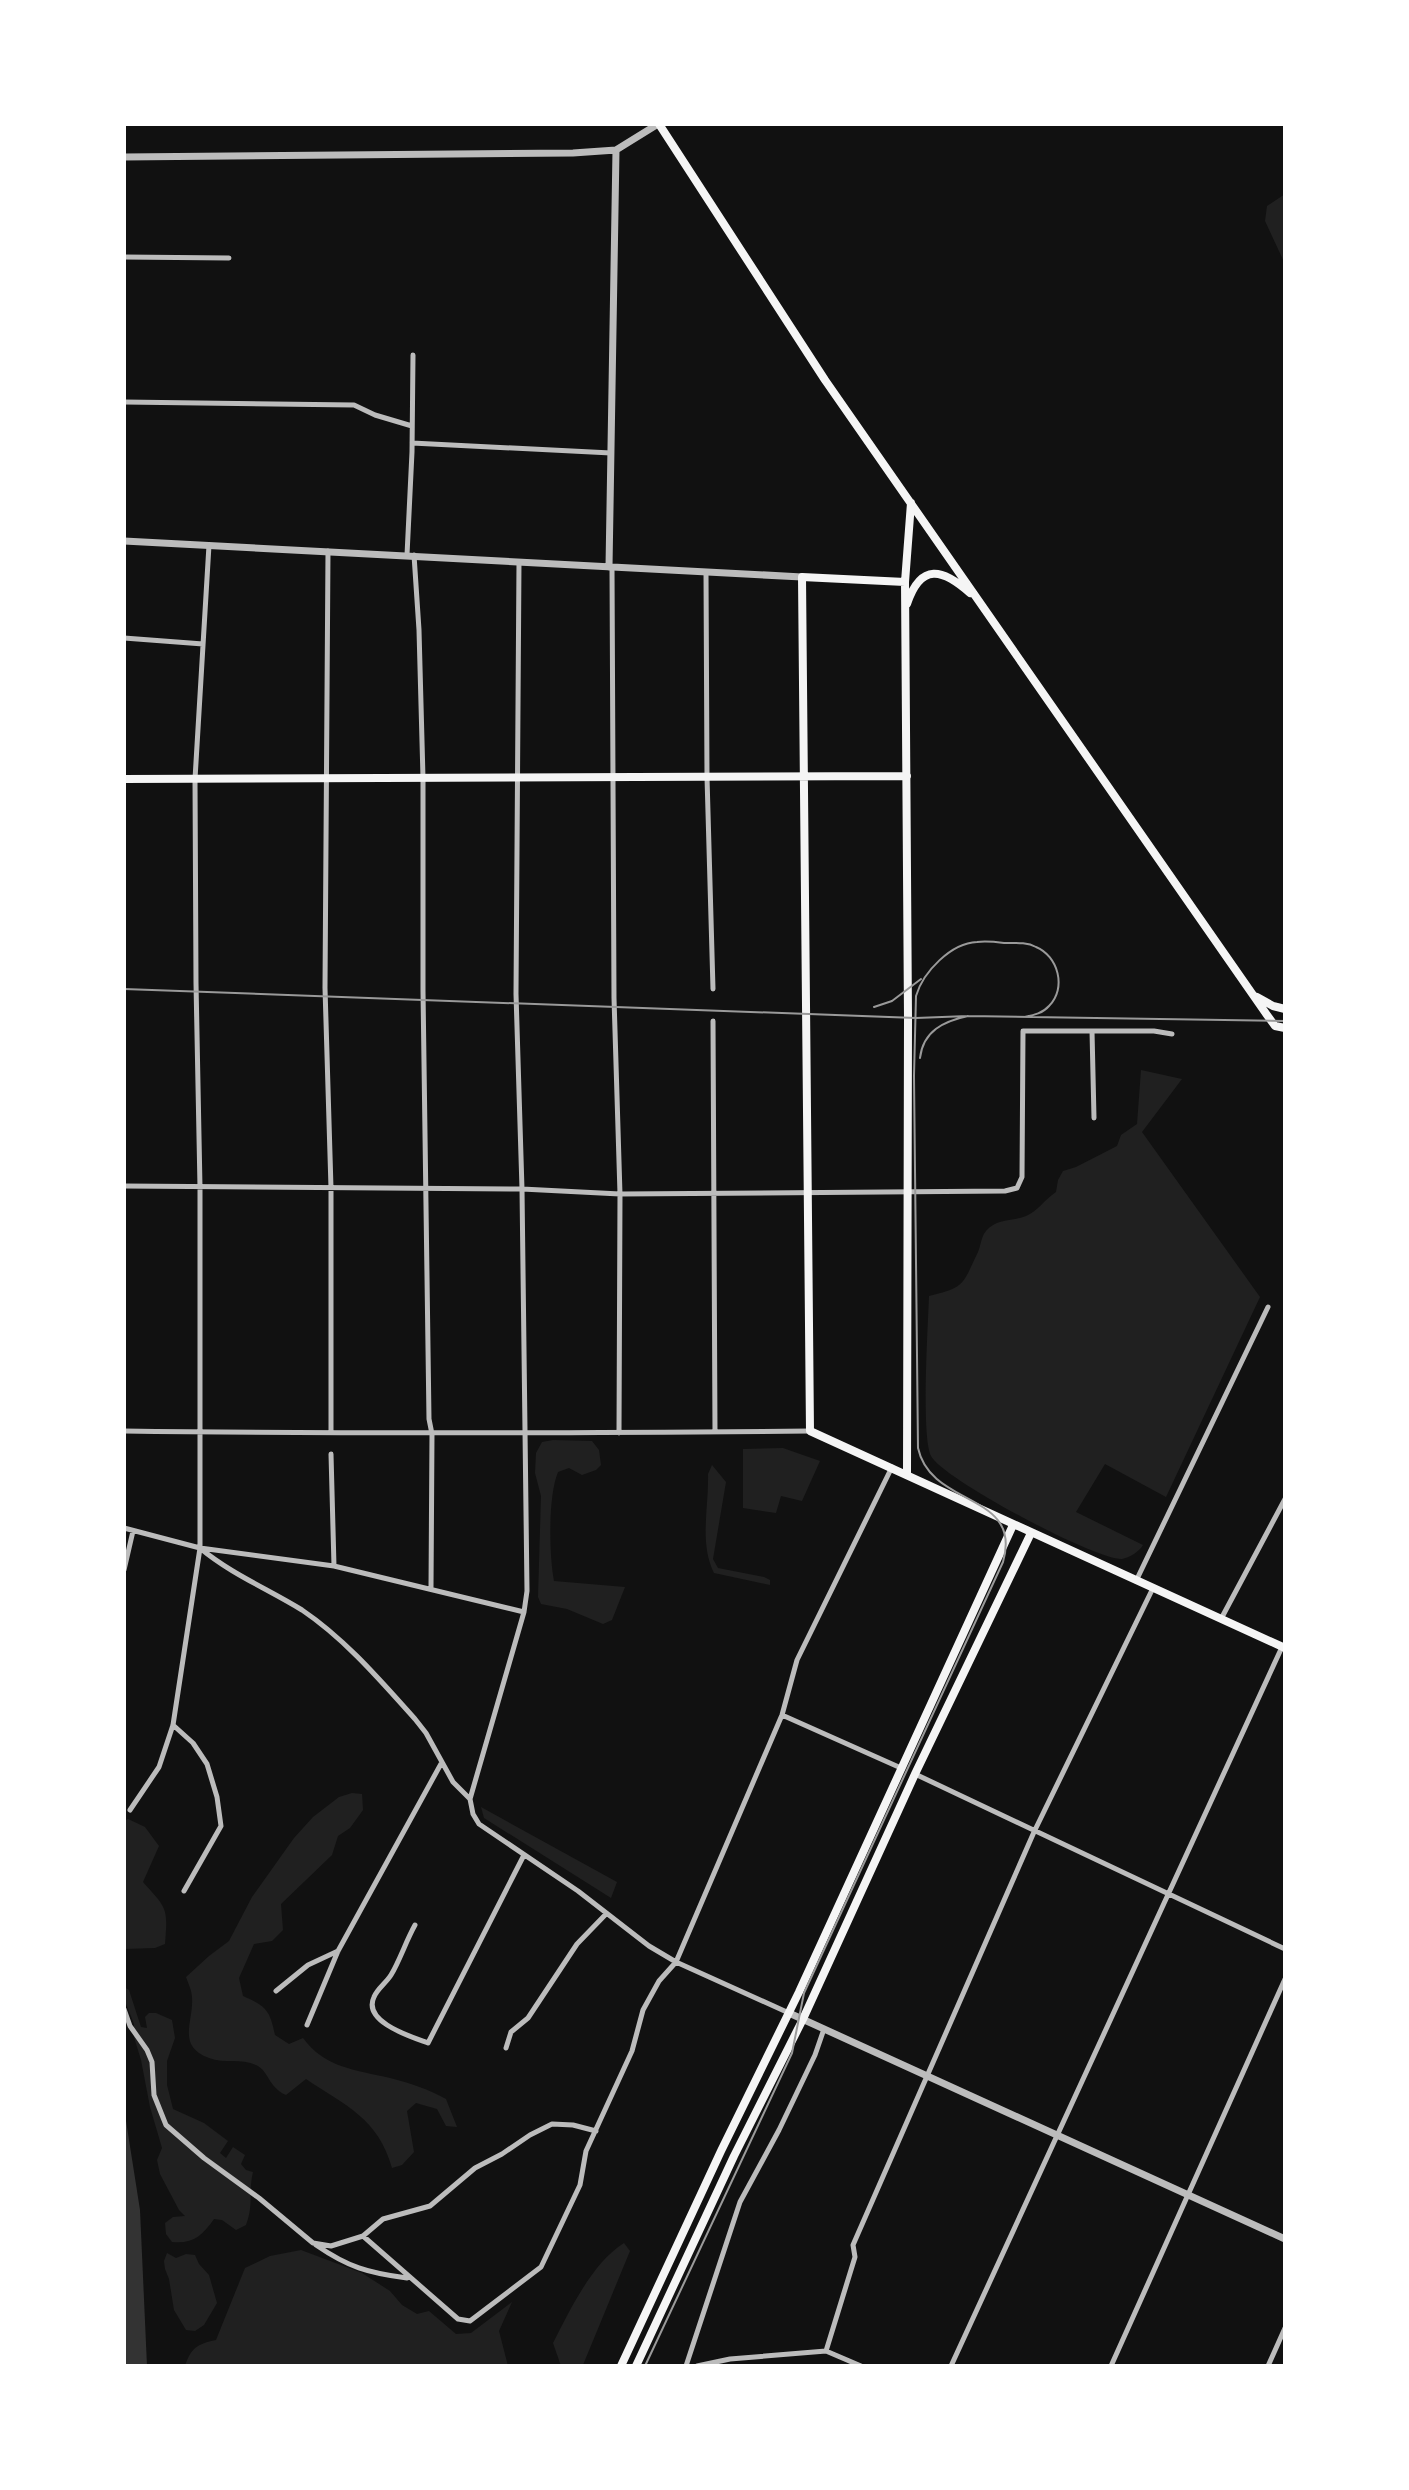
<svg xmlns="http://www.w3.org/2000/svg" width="1409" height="2490" viewBox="0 0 1409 2490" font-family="'Open Sans',sans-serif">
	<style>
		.green { fill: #202020 }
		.water { fill: #333 }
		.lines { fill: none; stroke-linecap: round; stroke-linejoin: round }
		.minor { stroke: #bcbcbc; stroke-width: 5 }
		.tertiary { stroke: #bcbcbc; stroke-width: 7 }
		.secondary { stroke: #f5f5f5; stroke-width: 8 }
		.tram { stroke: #9a9a9a; stroke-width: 2 }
	</style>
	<rect width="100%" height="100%" fill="#111"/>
	<path class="green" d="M1285 194V264L1265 221 1267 206Z
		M1141 1070 1182 1079 1142 1132 1260 1297 1166 1497 1105 1464 1076 1512 1143 1545C1140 1551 1129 1558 1122 1559 1095 1560 943 1479 931 1456 921 1435 928 1326 929 1296 966 1287 962 1285 978 1252 981 1245 981 1237 986 1231 997 1218 1011 1222 1026 1216 1037 1212 1045 1199 1056 1192L1058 1180 1063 1171 1076 1167 1117 1146 1121 1135 1137 1124Z
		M553 1440 592 1441 599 1450 601 1465 596 1470 582 1475 569 1468 558 1472C548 1496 549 1555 554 1581L625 1587 612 1620 603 1624 567 1609 541 1604 538 1597 541 1496 535 1473 536 1453 542 1442Z
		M783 1448 820 1461 802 1501 781 1496 776 1513 743 1508V1449Z
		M712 1465 726 1482 713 1559 718 1568 764 1577 770 1580V1585L714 1573C699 1543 709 1507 708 1474Z
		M352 1793 362 1794 363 1810 350 1828 338 1836 332 1855 281 1904 283 1930 272 1941 254 1944 239 1978 243 1996C266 2006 270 2010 275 2035L289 2044 303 2038C325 2068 356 2070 390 2078 410 2083 428 2089 446 2099L457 2127 446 2126 437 2109 416 2103 407 2111 414 2152 402 2165 392 2168C378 2118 346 2106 306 2079L286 2095C268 2087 269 2071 256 2065 241 2058 225 2064 209 2058 176 2046 194 2021 192 1997 192 1991 188 1983 186 1977L209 1956 229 1941 252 1897 294 1838 313 1817 339 1797Z
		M481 1807 617 1882 611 1898 484 1818Z
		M128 1819 145 1827 159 1846 143 1882C167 1909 168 1907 165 1944L155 1948 124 1949V1821Z
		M124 1987 129 1990 141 2027 147 2028 145 2017 149 2013H156L172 2020 175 2038 167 2061V2085L173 2109 204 2123 228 2141 220 2153 226 2158 233 2147 245 2155 241 2164 246 2170 253 2172C248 2193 254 2205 246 2225L236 2230 222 2220 214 2219C202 2236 193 2244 172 2242L166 2234 165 2223 173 2217 185 2216 179 2210 160 2174 157 2160 162 2148 150 2107 141 2060 134 2037V2024L124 1999Z
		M624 2243 630 2251 583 2365 561 2366 553 2343C570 2310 592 2263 624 2243Z
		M301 2250 362 2273 390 2291 402 2305 417 2314 429 2311 456 2334 471 2333 512 2302 499 2331 508 2366H185C191 2348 197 2344 216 2340L245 2268 270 2256Z
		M167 2253 176 2258 186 2254 195 2255 199 2264 209 2275 217 2303 204 2325 195 2331 186 2330 174 2310 169 2279 165 2269 164 2261Z"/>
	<path class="water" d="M124 2108 140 2210 147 2366H124Z"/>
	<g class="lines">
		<path class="minor" d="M124 257 229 258
			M124 402 354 405 375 415 412 426
			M412 443 611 453
			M328 551 325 988 331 1188V1431
			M407 555 412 452 413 355
			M414 555 419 630 423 778V991L429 1419 432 1434 431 1588
			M519 562 516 994 522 1189 527 1591 524 1612 470 1799 473 1814 479 1824 578 1891 649 1946 676 1962 789 2013
			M612 567 614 998 620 1194 619 1433
			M706 572 707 777 713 989
			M124 638 203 644
			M713 1021 715 1432
			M1092 1031 1094 1118
			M124 1186 522 1189 620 1194 1005 1191 1017 1188 1022 1177 1023 1031H1154L1172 1034
			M124 1431C353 1434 582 1433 810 1431
			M331 1454 334 1566
			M124 1528 200 1548 334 1566 524 1612
			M200 1548C231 1574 268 1589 302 1610 345 1639 380 1680 415 1719L426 1733 453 1782 470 1799
			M124 1570 133 1531
			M1136 1581 1268 1307
			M1221 1619 1285 1499
			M782 1715 901 1768
			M173 1725 193 1743 207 1764 217 1797 221 1826 184 1891
			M915 1774 1285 1949
			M130 1810 159 1767 173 1725 200 1548V1187L196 983 195 779 209 545
			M415 1925C406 1941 400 1960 391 1975 386 1983 377 1989 374 1997 362 2022 412 2037 428 2043L524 1855
			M276 1991 308 1965 338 1951
			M124 2009 130 2026 147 2050 152 2062 154 2095 166 2125 204 2158 259 2198 313 2243 331 2246 363 2236 383 2219 430 2206 475 2168 502 2154 530 2135 552 2124 573 2125 596 2131
			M307 2025 338 1951 442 1762
			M506 2048 511 2032 528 2018 577 1944 606 1914
			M363 2236 458 2319 470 2321 541 2267 580 2185 586 2151 632 2051 643 2010 659 1981 676 1962 782 1715 797 1660 892 1467
			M316 2245C348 2267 368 2273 407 2278
			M826 2351 855 2257 853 2245 1034 1832 1153 1588
			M686 2366 740 2202 779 2130 815 2055 824 2029
			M697 2366 730 2359 826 2351 861 2366
			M951 2366 1282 1647
			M1111 2366 1285 1979
			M1268 2366 1285 2328"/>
		<path class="tertiary" d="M124 157 573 153 616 150 658 124
			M124 541 802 577
			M609 567 616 150
			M789 2013 1285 2239"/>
		<path class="secondary" d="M659 124 825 380 1267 1015 1275 1026 1285 1028
			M905 582 802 577 810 1431 1285 1648
			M907 604C921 562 943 569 970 593
			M124 779 907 776
			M1257 997 1273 1006 1285 1009
			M907 1475 908 1017 905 582 911 503
			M621 2366 721 2151 799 1992 1013 1525
			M636 2366 734 2156 803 2019 915 1774 1031 1533"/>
		<path class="tram" d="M124 989 916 1018 968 1016 1285 1021
			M874 1007 892 1001 921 979
			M920 1058C923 1031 944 1021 968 1016
			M645 2366 792 2053 804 1993 1003 1562C1023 1492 931 1508 918 1448L914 1076 916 996C923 972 951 943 977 942 986 941 996 942 1004 943 1015 943 1027 942 1036 947 1058 956 1067 988 1049 1006 1043 1013 1034 1015 1025 1017"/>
	</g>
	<rect width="1409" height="2490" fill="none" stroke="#ffffff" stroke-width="252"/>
</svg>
